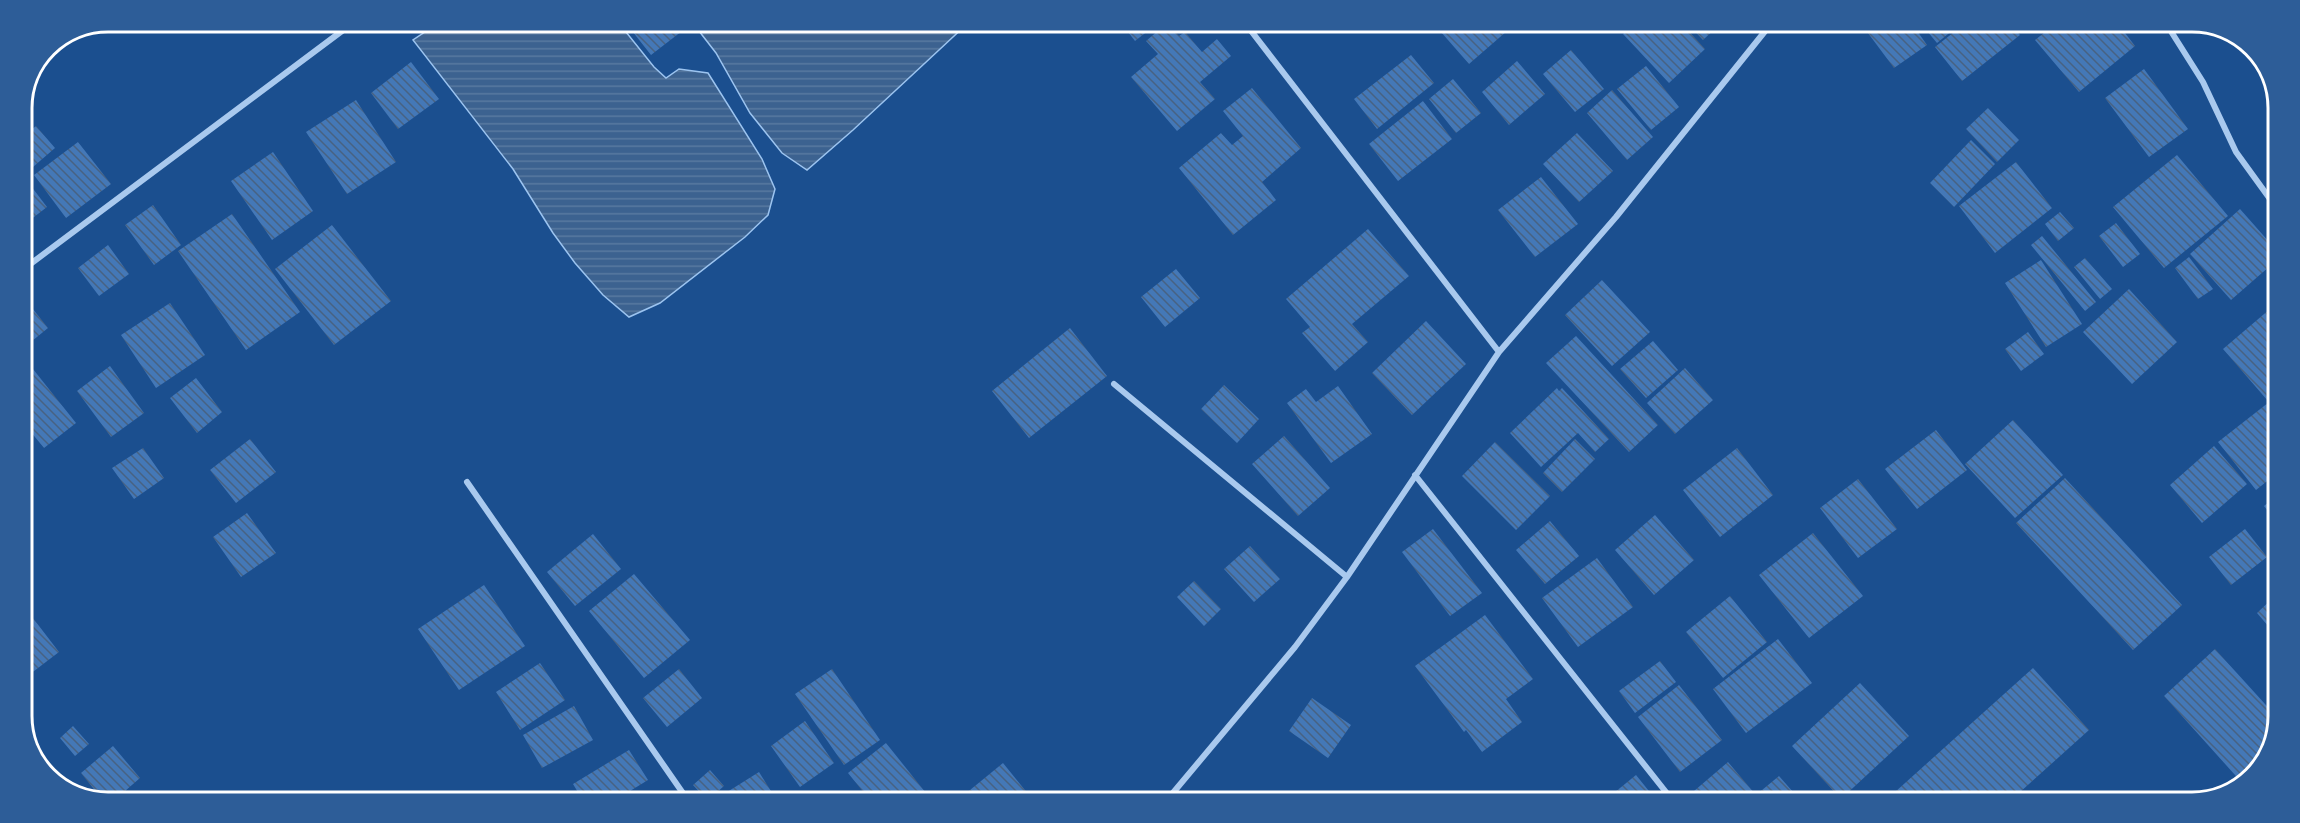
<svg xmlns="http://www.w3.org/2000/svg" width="2300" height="823" viewBox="0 0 2300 823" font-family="'Alegreya Sans',sans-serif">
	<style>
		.water { fill: url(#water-rules); stroke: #9cc4f0; stroke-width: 1.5 }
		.building { fill: url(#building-back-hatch) }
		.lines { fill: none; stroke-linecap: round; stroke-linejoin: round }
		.minor { stroke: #a9c9ee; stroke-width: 6 }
		.rim { fill: none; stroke: #fff; stroke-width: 3 }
	</style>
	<defs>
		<pattern id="water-rules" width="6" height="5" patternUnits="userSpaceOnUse" patternTransform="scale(1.5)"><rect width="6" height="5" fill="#3c6290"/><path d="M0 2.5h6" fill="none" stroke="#597aa1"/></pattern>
		<pattern id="building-back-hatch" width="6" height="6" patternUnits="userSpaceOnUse" patternTransform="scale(1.5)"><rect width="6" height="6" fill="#4478b7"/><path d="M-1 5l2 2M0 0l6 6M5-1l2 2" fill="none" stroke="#486282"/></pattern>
	</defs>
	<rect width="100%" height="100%" fill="#1b4f8f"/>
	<path class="water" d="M440 22H618L654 67 666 78 679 69 708 73 762 159 775 189 768 215 745 237 660 303 629 317 603 295 575 263 553 233 513 169 413 40Z
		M692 22 968 23 853 130 807 170 782 153 750 113 716 53Z"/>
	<path class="building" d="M625 22H682L686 28 651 55Z
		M1121 23H1158L1135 41Z
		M1167 23 1179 36 1185 32 1202 52 1217 39 1231 56 1200 82 1215 99 1177 131 1131 77 1158 54 1146 41Z
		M1294 24H1312L1301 32Z
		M1434 24H1501L1507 31 1469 64Z
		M1634 24H1682L1705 49 1669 83 1623 34Z
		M1688 24H1720L1703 40Z
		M1862 25H1913L1927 45 1894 68Z
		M1922 25H1959L1937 43Z
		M1963 25H2011L2020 35 1962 81 1935 47Z
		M2054 25H2119L2135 46 2079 92 2035 40Z
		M1571 50 1604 89 1575 112 1543 74Z
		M1411 55 1434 83 1377 129 1354 99Z
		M1517 61 1545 94 1509 125 1482 92Z
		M411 62 439 99 398 129 371 93Z
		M1646 66 1679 107 1651 130 1617 89Z
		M2144 69 2188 129 2149 157 2105 98Z
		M1453 79 1481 113 1456 133 1429 99Z
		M1252 88 1301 148 1262 182 1276 200 1233 235 1179 168 1221 133 1232 145 1243 136 1223 111Z
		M1612 90 1653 137 1627 160 1587 113Z
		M356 100 396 162 347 194 306 132Z
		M1423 101 1452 139 1398 181 1369 144Z
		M1988 108 2019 140 1997 162 1966 129Z
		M36 126 55 148 33 167 21 154V138Z
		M1577 133 1613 171 1579 202 1543 164Z
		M1971 140 1995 164 1954 207 1930 183Z
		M78 142 111 184 66 218 34 175Z
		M273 152 313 211 272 240 231 181Z
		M2177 155 2228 216 2164 268 2113 207Z
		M2016 162 2052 208 1995 253 1959 206Z
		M21 173 47 207 21 227Z
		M1541 177 1578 224 1535 257 1498 210Z
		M153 205 181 245 154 265 125 225Z
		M2240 209 2278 252V259L2231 300 2190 254Z
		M2060 212 2074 228 2058 241 2045 224Z
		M232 214 300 312 246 350 178 251Z
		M2116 223 2140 254 2123 267 2099 236Z
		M332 225 391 301 334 345 275 269Z
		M1368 229 1409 276 1352 324 1368 342 1335 371 1302 333 1310 327 1286 299Z
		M2042 236 2096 302 2085 311 2031 245Z
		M108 245 129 274 99 296 78 268Z
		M2189 257 2213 289 2198 299 2175 268Z
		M2085 258 2112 289 2100 299 2074 267Z
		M2041 260 2082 324 2046 347 2005 283Z
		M1176 269 1200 298 1165 327 1141 297Z
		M1602 280 1650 332 1612 366 1565 315Z
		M2129 289 2177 342 2132 384 2083 332Z
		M21 294 48 328 21 350Z
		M170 303 205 355 156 388 121 335Z
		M2277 303V394L2268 401 2223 349Z
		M1426 321 1466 364 1412 415 1372 373Z
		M1070 328 1107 376 1029 438 992 391Z
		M2028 332 2044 354 2021 371 2005 349Z
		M1576 336 1658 425 1629 452 1546 363Z
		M1653 341 1678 370 1646 398 1620 369Z
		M29 364 76 423 44 448 21 420V370Z
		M110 366 144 413 111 437 77 391Z
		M1685 368 1713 400 1675 434 1647 403Z
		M196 378 222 412 197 433 170 398Z
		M1224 385 1259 419 1237 443 1201 409Z
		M1338 386 1372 434 1331 463 1287 403 1306 389 1316 402Z
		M1557 388 1559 391 1562 388 1609 439 1595 452 1578 433 1541 467 1510 433Z
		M2273 399 2277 405 2276 474 2256 490 2218 442Z
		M2013 420 2063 475 2015 518 1965 464Z
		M1936 430 1967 470 1917 509 1885 469Z
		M1284 436 1330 488 1298 516 1252 464Z
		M250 439 276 472 236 503 210 470Z
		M1575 439 1595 459 1562 492 1543 473Z
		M1495 442 1550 496 1516 530 1462 476Z
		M2214 446 2247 484 2202 523 2170 485Z
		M143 448 164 478 134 499 112 468Z
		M1737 448 1773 495 1720 537 1683 490Z
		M2065 478 2182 605 2133 650 2016 523Z
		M1858 479 1897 529 1858 558 1820 508Z
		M2276 496V521L2264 506Z
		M247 513 276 553 241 577 213 537Z
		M1655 515 1694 560 1654 595 1615 550Z
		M1550 521 1579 556 1545 584 1516 550Z
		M1433 529 1482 593 1450 616 1402 552Z
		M2245 529 2267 557 2231 585 2209 557Z
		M1813 533 1863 596 1809 638 1759 575Z
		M593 534 621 569 575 606 547 572Z
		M1250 546 1280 579 1254 602 1224 569Z
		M1597 558 1633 607 1578 647 1542 598Z
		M634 574 690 640 644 678 589 611Z
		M1194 581 1221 609 1204 626 1177 597Z
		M484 585 525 646 459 690 418 629Z
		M1730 596 1767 642 1723 678 1686 632Z
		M2275 596V634L2257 613Z
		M26 609 59 652 21 681V612Z
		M1485 615 1533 679 1506 699 1522 722 1482 752 1466 730 1464 732 1415 666Z
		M1778 639 1812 683 1746 733 1713 689Z
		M2215 649 2275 715V743L2244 785 2164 696Z
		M1660 661 1676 682 1635 713 1619 691Z
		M540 663 565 700 520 730 496 692Z
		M2033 668 2089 730 2009 802 1885 801Z
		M679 669 702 698 667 727 643 698Z
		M832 669 880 740 844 765 795 694Z
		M1860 683 1909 736 1841 799 1792 746Z
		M1679 685 1722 740 1680 772 1638 717Z
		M1312 698 1351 725 1328 758 1289 731Z
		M574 706 593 740 542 768 523 735Z
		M805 721 834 763 800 787 771 746Z
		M73 726 89 744 75 756 60 738Z
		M886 743 926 793 918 799H869L848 773Z
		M113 746 140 778 117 798H101L81 773Z
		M629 750 648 780 617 799H582L573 784Z
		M1728 762 1756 795 1779 776 1801 801H1703L1694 791Z
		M1003 763 1033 800 959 799Z
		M710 770 724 786 709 799H706L693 785Z
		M759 772 776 799H716Z
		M1636 775 1657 801H1604Z
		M1447 792 1454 800H1438Z"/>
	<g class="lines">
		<path class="minor" d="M1245 23 1499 352
			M2167 25 2203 82 2236 152 2278 210
			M21 271 354 22
			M1114 384 1347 577
			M1415 475 1673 801
			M467 482 687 799
			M34 755 46 772
			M1167 800 1295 647 1347 577 1499 352 1616 217 1770 25"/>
	</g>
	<path d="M0 0H2300V823H0ZM108 32H2192A76 76 0 0 1 2268 108V716A76 76 0 0 1 2192 792H108A76 76 0 0 1 32 716V108A76 76 0 0 1 108 32Z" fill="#2d5d98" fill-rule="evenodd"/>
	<path class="rim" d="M108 32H2192A76 76 0 0 1 2268 108V716A76 76 0 0 1 2192 792H108A76 76 0 0 1 32 716V108A76 76 0 0 1 108 32Z"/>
</svg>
